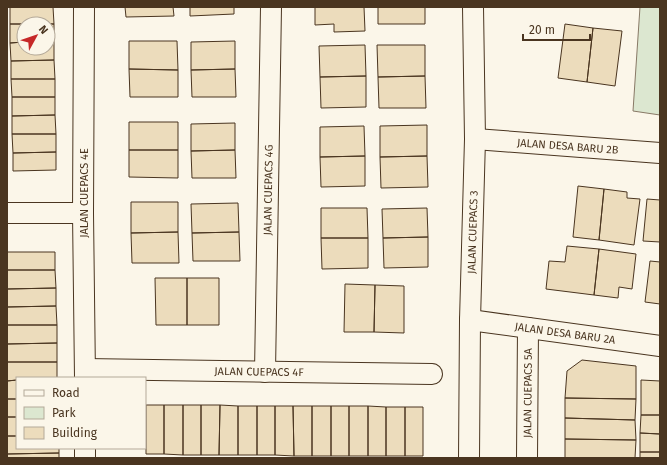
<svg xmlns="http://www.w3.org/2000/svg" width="667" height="465" viewBox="0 0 667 465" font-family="'Fira Sans',sans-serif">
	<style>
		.green { fill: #dce7d0; stroke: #887966 }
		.building { fill: #ecdcbc; stroke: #4a3520 }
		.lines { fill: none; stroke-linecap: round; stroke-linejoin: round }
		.minor-casing { stroke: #4a3520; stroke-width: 22 }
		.minor { stroke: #fbf6e9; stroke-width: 20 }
		.labels { text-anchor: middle; stroke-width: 3; stroke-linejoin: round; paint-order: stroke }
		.street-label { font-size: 11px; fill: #4a3520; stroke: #fbf6e9 }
	</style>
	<rect width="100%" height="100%" fill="#fbf6e9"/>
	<path class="green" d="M640 7H660V115L633 111Z"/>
	<path class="building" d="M10 7H53L54 24H10Z
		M125 7H173L174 16 126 17Z
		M190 7H234V14L190 16Z
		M315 7H364L365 31 334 32V24L315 25Z
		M378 7H425V24H378Z
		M10 24H54V42H48V24H24V42L10 43Z
		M565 24 593 28 587 82 558 78Z
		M593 28 622 31 615 86 587 82Z
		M129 41H177L178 70 129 69Z
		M235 41V69L191 70V42Z
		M24 42V48H48V42H54V60L11 61 10 43Z
		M365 45 366 76 320 77 319 46Z
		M377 45H425V76L378 77Z
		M54 60 55 79H11V61Z
		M129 69 178 70V97H130Z
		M235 69 236 97H192L191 70Z
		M366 76V107L321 108 320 77Z
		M425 76 426 108H379L378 77Z
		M11 79H55V97H12Z
		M12 97H55V115L12 116Z
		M55 115 56 134H12V116Z
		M129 122H178V150H129Z
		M235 123V150L191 151V124Z
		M427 125V156L380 157V126Z
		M364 126 365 156 320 157V127Z
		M12 134H56V152L13 153Z
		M129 150H178V178L129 177Z
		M235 150 236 178H192L191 151Z
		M56 152V170L13 171V153Z
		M365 156V186L321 187 320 157Z
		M427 156 428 187 381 188 380 157Z
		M578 186 604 189 599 240 573 237Z
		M604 189 627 192V198L640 199 634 245 599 240Z
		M647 199 660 200V242L643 241Z
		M131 202H178V232L131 233Z
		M238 203 239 232 192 233 191 204Z
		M321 208H367L368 238H321Z
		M427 208 428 237 383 238 382 209Z
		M178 232 179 263H132L131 233Z
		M239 232 240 261H193L192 233Z
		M428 237V267L384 268 383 238Z
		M321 238H368V268L322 269Z
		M567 246 599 249 594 295 546 289 549 261 565 262Z
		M599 249 636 254 632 289 619 287 618 298 594 295Z
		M7 252H55V270H7Z
		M650 261 660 262V304L645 302Z
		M7 270H55L56 288 7 289Z
		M155 278H187V325H156Z
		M187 278H219V325H187Z
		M345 284 375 285 374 332H344Z
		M375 285 404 286V333L374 332Z
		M56 288V306L7 307V289Z
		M56 306 57 325H7V307Z
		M7 325H57V343L7 344Z
		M57 343V362H7V344Z
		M582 360 636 366V399L565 398 567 371Z
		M7 362H57V378H17V380L7 381Z
		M17 380V399H7V381Z
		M641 380 660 381V415H641Z
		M565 398 636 399 635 420 565 418Z
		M7 399H17V417H7Z
		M146 405H164V454H146Z
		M164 405H183V455L164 454Z
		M183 405H201V455H183Z
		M201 405H220L219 455H201Z
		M220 405 238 406V455H219Z
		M238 406H257V455H238Z
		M257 406H275V455H257Z
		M275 406H293L294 456 275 455Z
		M293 406H312V456H294Z
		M312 406H331V456H312Z
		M331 406H349V456H331Z
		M349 406H368V456H349Z
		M368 406 386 407V456H368Z
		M386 407H405V456H386Z
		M405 407H423V456H405Z
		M641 415H660V434L640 433Z
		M7 417H17V436H7Z
		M565 418 635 420 636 440 565 439Z
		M640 433 660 434V452H640Z
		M7 436H17V448H59V453L7 454Z
		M565 439 636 440 635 458H565Z
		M640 452H660V458H640Z
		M59 453V458H7V454Z"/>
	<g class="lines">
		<g class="minor-casing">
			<g id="minor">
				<path d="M84 7 83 213 85 378"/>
				<path id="s1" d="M475 139 660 153"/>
				<path d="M7 213H83"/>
				<path id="s2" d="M470 320 660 346"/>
				<path id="s3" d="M85 369 432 374"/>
				<path id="s4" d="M265 372 271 7"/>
				<path d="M85 458V448"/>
				<path id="s5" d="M469 458 470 320 475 139 473 7"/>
				<path id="s6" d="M527 458 528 328"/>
			</g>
		</g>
		<use href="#minor" class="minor"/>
	</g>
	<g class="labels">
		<g class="street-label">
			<text dy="4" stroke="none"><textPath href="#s1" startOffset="93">JALAN DESA BARU 2B</textPath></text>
			<text dy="4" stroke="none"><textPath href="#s4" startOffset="182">JALAN CUEPACS 4G</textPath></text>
			<text transform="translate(84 193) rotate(-90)" y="4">JALAN CUEPACS 4E</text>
			<text dy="4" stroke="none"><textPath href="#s5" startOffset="226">JALAN CUEPACS 3</textPath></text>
			<text dy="4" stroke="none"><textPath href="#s2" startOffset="96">JALAN DESA BARU 2A</textPath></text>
			<text dy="4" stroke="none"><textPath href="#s3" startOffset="174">JALAN CUEPACS 4F</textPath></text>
			<text dy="4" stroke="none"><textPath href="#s6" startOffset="65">JALAN CUEPACS 5A</textPath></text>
		</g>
	</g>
	<rect width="667" height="465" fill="none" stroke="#4a3520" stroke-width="16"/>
	<rect x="16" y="377" width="130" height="72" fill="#fbf6e9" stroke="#b4a999"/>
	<rect x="24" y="390" width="20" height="6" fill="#fbf6e9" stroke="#b4a999"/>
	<text x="52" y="397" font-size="12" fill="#4a3520">Road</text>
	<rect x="24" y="407" width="20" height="12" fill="#dce7d0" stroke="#b4a999"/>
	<text x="52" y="417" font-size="12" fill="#4a3520">Park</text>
	<rect x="24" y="427" width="20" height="12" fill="#ecdcbc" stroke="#b4a999"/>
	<text x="52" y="437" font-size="12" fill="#4a3520">Building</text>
	<g transform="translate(36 36) rotate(50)"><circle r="19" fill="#fbf6e9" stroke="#b4a999"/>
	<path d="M0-3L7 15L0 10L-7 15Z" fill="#c62828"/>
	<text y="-6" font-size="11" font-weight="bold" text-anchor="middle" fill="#4a3520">N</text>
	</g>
	<path d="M523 34v6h67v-6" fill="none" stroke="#4a3520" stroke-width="2"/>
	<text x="529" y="34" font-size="12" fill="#4a3520" stroke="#fbf6e9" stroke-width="3" paint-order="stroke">20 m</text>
</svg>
